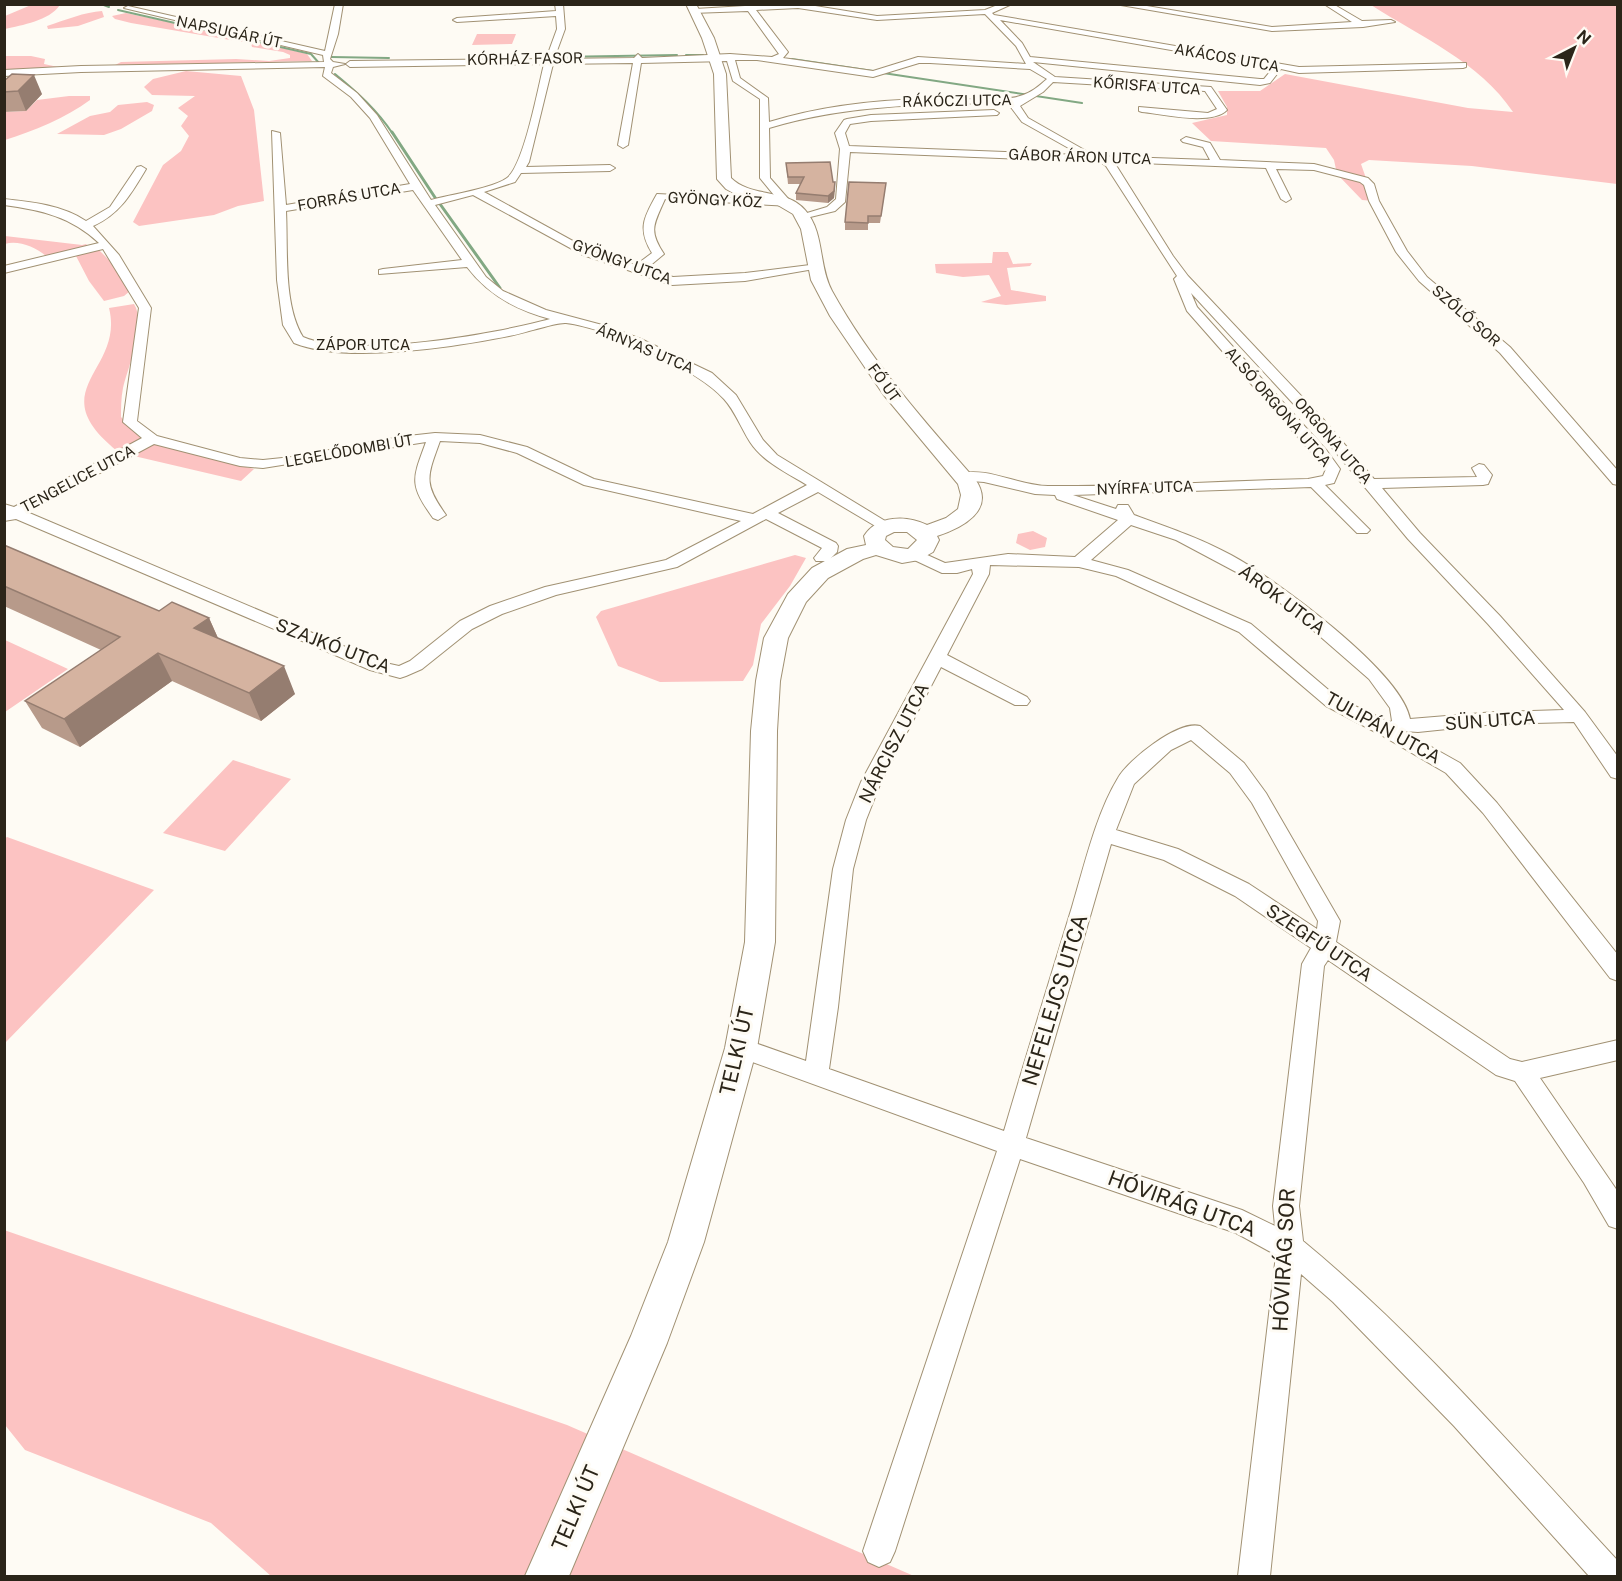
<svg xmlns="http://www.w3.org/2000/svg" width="1622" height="1581" viewBox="0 0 1622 1581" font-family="'Public Sans',sans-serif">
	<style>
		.green { fill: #fcc3c2 }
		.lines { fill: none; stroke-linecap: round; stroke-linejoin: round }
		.stream-far1 { stroke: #82a883; stroke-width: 2 }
		.stream { stroke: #82a883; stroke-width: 3 }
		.street-casing { stroke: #a19173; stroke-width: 2 }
		.secondary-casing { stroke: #a19173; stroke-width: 2 }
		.street { fill: #fff; fill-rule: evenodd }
		.secondary { fill: #fff; fill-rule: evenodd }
		.wall { fill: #b79a8a }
		.shaded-wall { fill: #957d70 }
		.building { fill: #d5b3a0; stroke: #957d70; stroke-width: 1.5 }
		.labels { text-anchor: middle; stroke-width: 6; stroke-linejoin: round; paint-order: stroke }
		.far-street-label { font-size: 15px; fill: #2b2519; stroke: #fefbf4 }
		.street-label { font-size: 18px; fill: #2b2519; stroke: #fefbf4 }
		.near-street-label { font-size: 21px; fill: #2b2519; stroke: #fefbf4 }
	</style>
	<rect width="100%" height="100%" fill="#fefbf4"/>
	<path class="green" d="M31 5H60C49 21 22 25 5 29V16Z
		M1371 5H1617V184L1472 166 1369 160 1361 164 1374 201 1362 200 1337 174 1334 160 1326 148 1211 141 1192 123 1227 115V107L1218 91H1260L1285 74 1468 108 1513 112C1480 62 1419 36 1371 5Z
		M102 11 104 17 78 26 48 29 47 26C65 20 85 12 102 11Z
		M126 13 243 38 242 42 131 23 115 19 112 16Z
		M477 34H516L512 44 472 45Z
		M254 41 307 54 312 61 115 65 121 62 236 59 269 61 290 58V55L283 52 252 47 251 43Z
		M5 56H31L45 59 44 64 58 67 102 66 5 74Z
		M186 71 241 76 254 110 264 201 238 206 214 215 139 226 133 222 163 165 181 151 189 136 181 126 188 116 178 108 195 96 152 95 144 87 153 79Z
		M69 96H90V100C66 118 33 131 5 140L4 112 26 111 37 100Z
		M147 102 154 105 152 111 121 129 104 135 57 134 90 116 110 112 118 105Z
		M5 236 82 245 86 244 89 247 46 256C35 247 18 240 5 244Z
		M98 249 110 261 130 291 124 296 104 301 89 281 76 256 78 253Z
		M993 252H1008L1013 264 1032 263 1030 266 1007 268 1011 290 1046 296V301L1006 305 981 302 1001 296 989 275 963 277 936 273 935 264 992 263Z
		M134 304C147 325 128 366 123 388 121 398 121 408 121 417L141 438 132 446 117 451C40 389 125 371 109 308Z
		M154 444 254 469 241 481 134 456 138 451Z
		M1033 531 1047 538 1045 547 1030 550 1016 543 1018 534Z
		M795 555 806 558 790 586 761 624 753 665 743 681 660 682 618 666 596 617 601 611Z
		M5 640 68 669 5 712Z
		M233 760 291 779 225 851 163 833Z
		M7 837 154 890 5 1043 4 839Z
		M4 1230 567 1425 914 1576H271L211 1523 25 1450 5 1425Z"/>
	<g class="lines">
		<path class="stream-far1" d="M101 4 109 7
			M118 10 311 54 319 63
			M686 55H703
			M331 57 389 58
			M534 57H548
			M556 57 677 55
			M792 59 873 71
			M883 73 1082 103
			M335 74C357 92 377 110 393 134"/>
		<path class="stream" d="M392 132 436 199
			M440 204 500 288"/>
		<g class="street-casing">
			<path id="street" d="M335 4H343L338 34 330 59 333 62 345 64 333 67 331 73 357 93 377 115 431 200C449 195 494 188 507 178 524 165 538 88 544 64L350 67 346 64 350 61 546 59 557 29 556 16 457 22 453 20 457 18 556 11 555 4H563L565 29 554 59 634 58 638 54 642 58 730 54 772 57 779 54 748 11 692 13 691 11 695 9 745 6 744 4H803L877 16 985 10 1000 4H1012L992 13 994 15 1299 67 1466 63V67L1463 68 1299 73 1281 69 1270 83 1260 85 1033 62 1055 77 1211 87 1227 110C1211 126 1163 114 1142 112L1139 111V107L1208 113 1217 109 1205 91 1053 82 1043 92 1020 106 1028 118 1095 156 1210 160 1203 147 1183 142 1181 140 1186 137 1210 143 1220 160 1314 164 1368 178 1374 184 1379 201 1407 251 1427 277 1510 347 1618 471V485L1613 484 1500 353 1419 281 1396 252 1369 201 1364 185 1360 182 1314 170 1276 169 1291 199 1286 202 1281 199 1266 168 1114 162 1173 256 1188 276 1323 419 1374 479 1477 477 1472 468 1479 464 1484 465 1492 475 1488 484 1483 485 1382 488 1420 533 1500 616 1585 712 1618 757V779L1611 777 1574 722 1495 724 1418 732 1403 731 1460 763 1497 803 1618 955V981L1610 978 1483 813 1446 773 1381 735 1326 706 1239 632 1116 576 1079 567 990 565 989 574 947 655 1027 697 1030 701 1027 705H1015L941 667 881 782 866 820 853 869 838 1007 829 1069 1004 1131C1026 1056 1049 982 1072 907 1084 867 1096 814 1118 778 1128 760 1178 720 1200 726L1244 763 1266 793 1340 921 1336 942 1510 1059 1522 1062 1618 1040V1060L1540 1078 1618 1192V1229L1609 1226 1584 1183 1515 1081 1496 1075 1328 960 1324 966 1299 1206 1303 1241C1418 1336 1516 1451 1618 1561V1576H1589L1454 1426 1333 1302 1301 1274 1270 1576H1238L1276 1255 1236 1233 1020 1159 895 1551 890 1562 879 1567 868 1562 863 1551 997 1151 733 1055 729 1048 733 1041 741 1038 806 1061 833 869 846 820 861 782 973 574 972 569 957 573H942L908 557 906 554 914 549 945 563 1008 554 1075 557 1118 520 1057 499 1055 495 1035 494 984 482 958 480 956 477 958 474C988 466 1018 486 1048 486 1134 487 1221 481 1308 479L1323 476 1326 469 1187 311 1174 279 1177 276 1106 166 1100 162 850 152 845 202 835 211 802 219 797 216 827 207 836 199 840 149 835 133 844 120 847 119 871 115 994 110 999 113 997 115 871 121 850 124 845 133 849 146 1081 155 1022 122 1010 106 1013 103C930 104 849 104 769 128L770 178 791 202V206L665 199C654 224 648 230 664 254L646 269 673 277 745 273 818 264 820 266 814 269 745 281 672 285 583 255 473 195 435 205 486 277 503 291 546 310 606 326 641 339 712 373 736 395 763 440 777 455 895 527 892 530H882L818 492 778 513 836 543 838 546 837 552 828 561H816L814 558 822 548 766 519 677 567 556 595 502 614 472 629 422 669 406 676 400 678 370 670 16 519 4 521V504L14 507 142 438 123 422 139 308 103 249 4 273V266L99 243C71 217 42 210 4 205V199C32 202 62 205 86 221L110 207 137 167 141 166 146 169C131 194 120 214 93 226L119 255 151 308 137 421 157 436 240 458 263 460 292 457 399 437 435 433 480 435 527 447 594 479 753 514 807 485C787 473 763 462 750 442 741 428 735 411 724 399 697 369 607 328 566 323 556 322 522 334 509 336 454 347 345 364 294 343L283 325 277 280 272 131 280 133 286 205 410 184 370 118 351 97 323 76 325 67 81 72 4 76V70L81 66 324 62 323 55 124 8 128 6 325 51ZM798 8 877 20 985 14 1016 46 1026 64 918 57 873 71 783 58 788 52 756 10ZM1000 20 1273 68 1264 79H1260L1030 57 1022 43ZM735 60H757L873 77 919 63H930L1030 69 1047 79C1039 86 1031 93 1020 96 1005 102 948 98 928 99 874 100 821 106 769 122L768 98 740 78ZM727 61 733 81 760 99V178L778 200 657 194C644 217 637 229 652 253L636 265 591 251 484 192 515 182 521 173 610 171 615 168 610 165 526 167 529 162 553 64 633 63 618 145 623 148 628 145 641 63ZM413 190 462 260 383 269 379 270V274L467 267C488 295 516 310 550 319 496 334 354 359 303 337 283 305 288 249 286 211ZM1191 293 1313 425 1408 539 1488 624 1564 710 1495 712 1410 719C1402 672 1274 578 1231 555 1200 538 1167 527 1134 515L1128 505H1118L1116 509 1073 495 1311 487 1357 533H1367L1370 530 1325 485 1334 483 1340 469 1327 451 1197 307ZM440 441 480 443 517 453 584 485 741 521 666 560 545 587 490 606 460 621 410 661 399 666 381 662 27 512 154 444 240 466 263 468 426 442C412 480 409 484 433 518L438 520 446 515C423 483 427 477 440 441ZM1131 525 1176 540 1253 581 1299 618 1369 679 1390 708 1392 721 1389 722 1338 698 1251 624 1128 570 1091 560ZM1191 740 1230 773 1252 803 1318 921 1317 929 1249 884 1178 849 1116 830 1134 784 1171 750ZM1111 844 1164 860 1235 896 1311 948 1302 964 1273 1206 1275 1226 1242 1210 1026 1138Z
				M1115 4H1135L1272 27 1352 22 1324 4H1333L1362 21 1391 20 1395 22 1363 27 1272 31Z"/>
		</g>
		<g class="secondary-casing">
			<path id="secondary" d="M686 4H696L714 38 726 74 731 178C751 198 786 188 805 210 825 233 818 265 832 291 870 360 923 420 975 479 997 510 962 528 937 536L939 540 933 552 919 560 902 563 876 555 863 559 828 578 806 602 788 638 780 681 777 731 775 942 757 1048 704 1242 667 1343 569 1576H525L631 1336 668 1242 725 1048 745 942 751 731 756 681 764 638 788 594 812 568 847 549 866 545 864 536C877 515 907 515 927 525L946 518 958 509 961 495 958 484 883 394 830 316 811 280 801 229 793 214 776 204 735 194 726 189 717 179 714 74 702 38ZM894 532H907L917 540 908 549 893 547 885 540 886 536Z"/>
		</g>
		<use href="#street" class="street"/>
		<use href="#secondary" class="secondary"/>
	</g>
	<path class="wall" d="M4 81 42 94 26 111 4 112Z
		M786 163 833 182 835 189 834 198 828 203 796 200V193L800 184H788Z
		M885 191 880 223H868V230H845V222Z
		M4 545 159 611 209 618 218 638 295 694 261 721 172 681 80 747 42 728 25 701 101 650 4 606Z"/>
	<path class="shaded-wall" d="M34 75 42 94 26 111 18 91Z
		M835 182 834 198 828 203V196Z
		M209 618 221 645 194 628Z
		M158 653 172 681 80 747 64 719Z
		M284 666 295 694 261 721 249 693Z"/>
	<path class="building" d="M12 74 34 75 18 91 4 92V81Z
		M830 162 833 182H835L834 191 828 196 796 193 804 177H788L786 163Z
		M849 182 886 183 881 216H868V223L845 222Z
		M4 545 159 611 172 602 209 618 194 628 284 666 249 693 158 653 64 719 25 701 120 637 4 586Z"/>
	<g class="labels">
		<g class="far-street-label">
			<text transform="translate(229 32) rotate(12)" y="5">NAPSUGÁR ÚT</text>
			<text transform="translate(1227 58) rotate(10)" y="5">AKÁCOS UTCA</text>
			<text transform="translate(525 59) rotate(-1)" y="5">KÓRHÁZ FASOR</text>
			<text transform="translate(1147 86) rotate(4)" y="5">KŐRISFA UTCA</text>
			<text transform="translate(957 101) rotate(-1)" y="5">RÁKÓCZI UTCA</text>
			<text transform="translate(1080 157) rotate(2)" y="5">GÁBOR ÁRON UTCA</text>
			<text transform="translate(349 197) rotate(-10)" y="5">FORRÁS UTCA</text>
			<text transform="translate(715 200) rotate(3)" y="5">GYÖNGY KÖZ</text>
			<text transform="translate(622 262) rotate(20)" y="5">GYÖNGY UTCA</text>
			<text transform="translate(1466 316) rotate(41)" y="5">SZŐLŐ SOR</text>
			<text x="363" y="350">ZÁPOR UTCA</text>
			<text transform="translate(645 349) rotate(23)" y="5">ÁRNYAS UTCA</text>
			<text transform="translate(884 383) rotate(54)" y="5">FŐ ÚT</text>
			<text transform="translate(1278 407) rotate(49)" y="5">ALSÓ ORGONA UTCA</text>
			<text transform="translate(1333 441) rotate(49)" y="5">ORGONA UTCA</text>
			<text transform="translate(349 451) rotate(-10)" y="5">LEGELŐDOMBI ÚT</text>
			<text transform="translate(78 479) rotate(-28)" y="5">TENGELICE UTCA</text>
			<text transform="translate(1145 488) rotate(-2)" y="5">NYÍRFA UTCA</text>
		</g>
		<g class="street-label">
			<text transform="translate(1282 600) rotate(37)" y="6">ÁROK UTCA</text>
			<text transform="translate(333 646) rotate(21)" y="6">SZAJKÓ UTCA</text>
			<text transform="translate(1490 721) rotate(-4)" y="6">SÜN UTCA</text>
			<text transform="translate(1383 728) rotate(29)" y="6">TULIPÁN UTCA</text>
			<text transform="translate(894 743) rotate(-63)" y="6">NÁRCISZ UTCA</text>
			<text transform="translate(1319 943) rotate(34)" y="6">SZEGFŰ UTCA</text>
		</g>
		<g class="near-street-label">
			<text transform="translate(1055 1000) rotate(-73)" y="7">NEFELEJCS UTCA</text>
			<text transform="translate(737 1051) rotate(-77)" y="7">TELKI ÚT</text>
			<text transform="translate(1182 1204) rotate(20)" y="7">HÓVIRÁG UTCA</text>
			<text transform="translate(1284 1260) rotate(-87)" y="7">HÓVIRÁG SOR</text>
			<text transform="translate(576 1508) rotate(-67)" y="7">TELKI ÚT</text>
		</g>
	</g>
	<rect width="1622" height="1581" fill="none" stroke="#2b2519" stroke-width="12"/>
	<g transform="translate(1574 48) rotate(42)" stroke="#fefbf4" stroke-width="4.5" paint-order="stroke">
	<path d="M0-4.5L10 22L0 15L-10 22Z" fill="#2b2519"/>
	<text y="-9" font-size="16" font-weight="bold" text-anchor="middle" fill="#2b2519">N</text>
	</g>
</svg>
